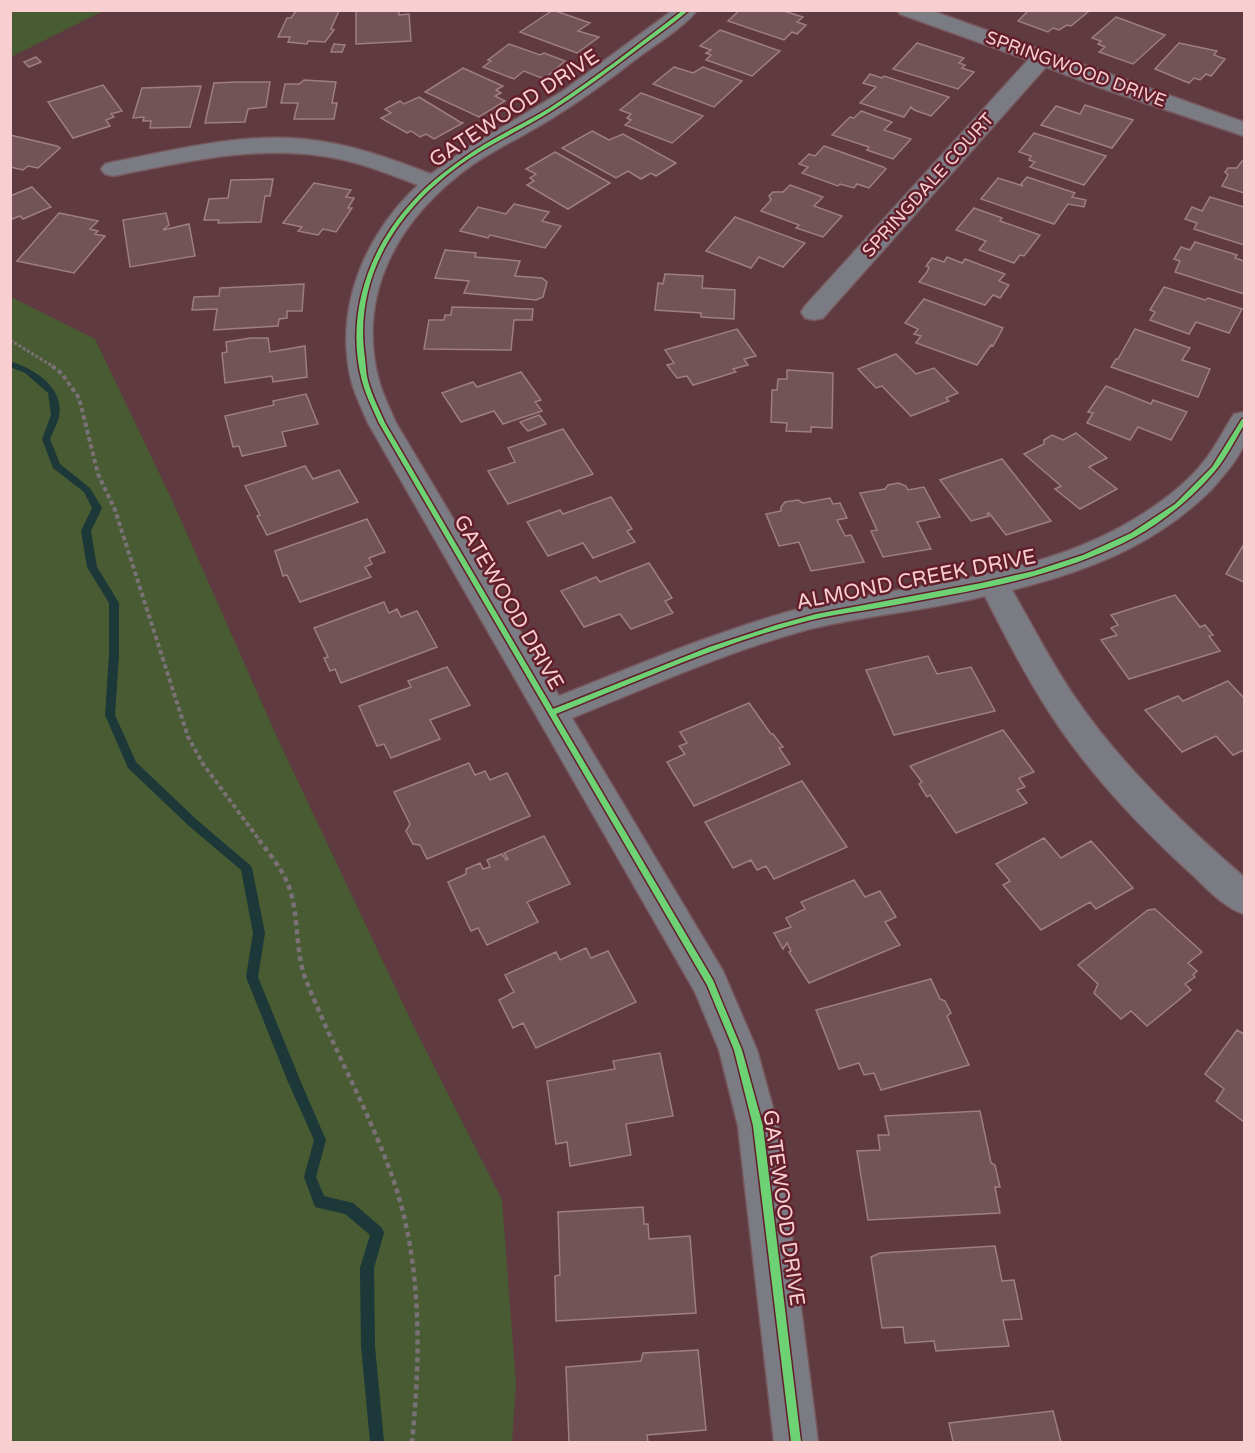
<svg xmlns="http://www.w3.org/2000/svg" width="1255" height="1453" viewBox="0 0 1255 1453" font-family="'Varela Round',sans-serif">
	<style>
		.green { fill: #495b32 }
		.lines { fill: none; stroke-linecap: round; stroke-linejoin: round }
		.stream { fill: #1c3838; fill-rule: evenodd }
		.building { fill: #725358; stroke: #9e7e82; stroke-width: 1.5 }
		.minor-casing { stroke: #77585d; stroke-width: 3 }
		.path-far2 { stroke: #7a7177; stroke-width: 3; stroke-dasharray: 3 2; stroke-linecap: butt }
		.path-far1 { stroke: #7a7177; stroke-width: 4; stroke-dasharray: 4.5 3; stroke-linecap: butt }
		.path { stroke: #7a7177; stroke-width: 4.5; stroke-dasharray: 5 4; stroke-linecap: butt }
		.minor { fill: #7a7b83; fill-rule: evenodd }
		.cycleway-casing { stroke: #621f2b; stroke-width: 3 }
		.cycleway { fill: #6cd273; fill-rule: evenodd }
		.labels { text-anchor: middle; stroke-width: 5; stroke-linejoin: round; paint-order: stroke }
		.far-street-label { font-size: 18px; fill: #f8ced1; stroke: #621f2b }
		.street-label { font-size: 21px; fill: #f8ced1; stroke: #621f2b }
	</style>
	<rect width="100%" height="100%" fill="#5f3a40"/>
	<path class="green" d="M11 10H103V11L11 57Z
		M11 297 95 339 172 500 276 735 414 1027 502 1200 516 1384 512 1442H11Z"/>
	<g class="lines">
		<path class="stream" d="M10 361C34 369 65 387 59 417 57 424 53 432 50 439L60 464 90 488 102 508 91 531 97 567 119 603V655L115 715 136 762 197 820 250 865 252 868 265 933 258 977 300 1080 326 1140 316 1177 324 1196 353 1203 382 1228 384 1233 374 1268 375 1346 384 1442H370L361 1346 360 1268 370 1235 345 1214 315 1207 304 1177 314 1140 288 1082 246 977 253 933 241 870 189 826 128 768 105 715 109 655V603L87 567 81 531 92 508 84 492 53 468 42 439 51 415 48 393 25 373 10 367Z"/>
	</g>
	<path class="building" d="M356 10H392L399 12V15L409 14 411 41 356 44Z
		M553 10 590 23 578 31 599 37 577 53 520 32Z
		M740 10H781L803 17 797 22 806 25 797 34 792 32 784 40 728 21Z
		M1029 10H1084L1088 12 1071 26 1067 25 1059 30 1053 28 1048 32 1018 21Z
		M296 11 303 10 339 11 331 29 334 30 325 42 308 41 307 44 288 42 290 37H278L287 18H291Z
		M1116 17 1165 35 1133 64 1099 52 1105 47 1098 44 1101 41 1092 38Z
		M720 30 780 51 752 76 706 60 711 55 706 53 711 50 700 46Z
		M917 43 964 58 959 63 965 65 962 68 974 72 958 89 893 69Z
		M1179 43 1217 51 1214 55 1225 59 1211 76 1206 74 1200 80 1194 78 1189 83 1155 69Z
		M334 44 345 45 342 52H331Z
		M509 44 540 55 544 53 565 61 544 79 524 71 514 79 483 67 491 61 488 60Z
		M36 57 41 62 29 67 24 62Z
		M674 67 693 73 703 67 742 81 714 107 653 84Z
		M463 68 503 86 496 90 501 93 495 96 505 101 479 117 425 92Z
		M870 74 882 78 884 76 949 97 931 116 914 110 911 107 904 117 860 103 876 87 863 83Z
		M304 80 336 82 332 103H337L334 119H294L298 103H281L285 84H299Z
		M238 82H270L266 107 248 109 245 122 205 123 214 83Z
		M103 85 122 111 111 114 114 117 106 120 110 126 73 138 48 102Z
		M201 86 190 127 150 128 151 121H143L144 117 133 118 142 88Z
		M641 93 703 116 672 143 625 125 631 120 627 118 631 114 620 110Z
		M419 97 460 122 463 123 434 139 426 134 420 137 411 131 407 133 381 118 391 113 385 109 400 101 404 104Z
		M1085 105 1133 120 1112 148 1041 125 1056 106 1080 114Z
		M861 111 892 122 884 130 911 139 893 159 867 150 869 147 832 135 850 117 854 118Z
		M592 131 609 140 623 134 676 163 656 176 651 173 641 179 628 171 616 178 562 148Z
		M1034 133 1106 156 1084 185 1030 167 1035 162 1029 160 1031 156 1019 152Z
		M10 135 57 146 60 148 38 168 28 166 23 170 10 167Z
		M824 146 883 167 886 169 869 188 857 184 854 188 840 184 838 186 802 173 808 167 799 164 809 154 815 156Z
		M555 152 610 183 568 209 527 185 534 181 530 178 536 174 526 169Z
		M1242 161H1244V193L1222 186 1228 175 1225 172 1228 168H1237Z
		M1027 177 1075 193 1072 197 1086 200 1084 207 1068 204 1054 224 981 199 998 178 1023 186 1021 184Z
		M273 179 270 196H265L261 222 218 223 219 220H204L209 199 228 198 231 180Z
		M314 183 351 190 346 197 354 198 348 208H352L336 232 323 229 318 235 298 231 302 227 283 223Z
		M790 185 823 197 814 206 842 216 823 237 796 228 799 225 761 211 771 200 769 196 773 192H783Z
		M32 187 51 207 23 219 20 216 10 220V196Z
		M1210 197 1244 207V245L1194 229 1197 223 1185 219 1192 207 1202 211Z
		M514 204 549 212 542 221 561 226 545 248 490 235 488 238 460 231 478 207 506 214Z
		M974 208 1002 218 1000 221 1040 235 1024 256 1020 255 1014 263 979 250 986 241 956 230Z
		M59 213 98 221 90 229 98 231 95 234 105 236 74 273 17 261Z
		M166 213 169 225 163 230 189 224 195 256 130 267 123 220Z
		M735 217 805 243 783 267 759 257 751 268 706 251Z
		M1195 242 1237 255 1235 258 1244 261V294L1175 272 1180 261 1174 259 1181 247 1190 250Z
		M445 250 476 253 475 257 520 261 515 276 542 278 547 282 543 297 536 300 464 293 469 281 435 278Z
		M947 257 962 263 965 259 1005 274 999 281 1009 285 1000 298 993 295 985 305 919 282 927 272 929 267 926 266 932 258 944 262Z
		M665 274 703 276 702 288 735 290 734 319 701 317V313L655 310 658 283 663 284Z
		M304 284 302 311H287V318L279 319 278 326 214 330 217 309 192 310 194 297 219 296 220 288Z
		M1164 287 1205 300 1208 298 1242 309 1229 333 1196 322 1189 334 1150 320 1155 312 1150 310Z
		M924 299 1003 328 993 346 991 345 977 365 916 343 921 336 914 334 918 329 905 323Z
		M452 307 533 309 532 320H514L511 350 424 349 429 320H444L445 315H451Z
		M737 329 756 356 744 359 748 365 733 369 736 372 693 385 687 376 677 378 667 365 674 363 665 350Z
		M1135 329 1190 348 1182 360 1210 369 1198 397 1111 367 1116 359H1118Z
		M251 338H268L270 352 305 346 307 377 273 382 272 376 225 383 222 353 227 352 226 342Z
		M896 354 916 374 934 368 958 393 946 398 949 401 911 416 882 386 876 388 858 369Z
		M787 370 833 373 832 428 811 427V432L786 431 787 423 771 422 772 390H777L778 379H787Z
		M521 372 541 400 535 402 542 411 503 424 494 411 461 422 442 393 473 382 477 387Z
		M1106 386 1151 404 1153 400 1187 412 1171 440 1138 427 1130 440 1087 423 1093 413 1088 412Z
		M306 394 318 424 282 432 286 446 242 456 239 446 233 447 225 416 274 405 273 401Z
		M539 415 546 424 528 431 520 422Z
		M563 429 593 474 508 504 488 471 515 462 508 448Z
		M1076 433 1107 458 1089 467 1117 489 1080 509 1055 489 1061 486 1024 454 1044 444V440L1052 435 1063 440Z
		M1002 459 1051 521 1006 535 989 513 987 514 989 516 971 521 940 480Z
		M305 466 313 479 339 470 358 502 267 535 257 516 260 515 245 486Z
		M898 483 906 486 908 490 924 487 940 517 917 522 931 549 883 557 871 531 877 530 860 493 885 489 888 485Z
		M611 497 632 529 627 531 635 542 593 558 583 543 548 556 527 522 560 510 563 514Z
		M830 498 833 504 840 503 847 518 837 520 845 536 851 535 864 562 811 571 799 542 779 546 766 514 781 511V507L785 502 798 500 803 503Z
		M367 519 385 552 369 558 372 564 365 567 371 577 300 602 287 575 283 576 275 551Z
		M1244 544V582L1226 574Z
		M649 563 672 598 665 601 673 613 631 629 620 614 584 627 561 591 596 577 600 582Z
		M1175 595 1200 627 1205 625 1213 635 1209 636 1220 651 1129 679 1101 640 1117 635 1111 628 1118 625 1111 615Z
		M384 602 389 613 397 609 401 617 417 611 437 647 341 683 335 669 330 671 324 658 328 657 314 628Z
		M928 656 937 674 971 667 995 711 894 735 866 670Z
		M447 667 470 705 430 720 440 739 391 758 384 744 377 746 359 706 411 687 408 681Z
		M1228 681 1244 698V750L1233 755 1216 736 1182 752 1145 710 1178 696 1183 701Z
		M749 703 771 734H773L783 747 779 748 790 764 694 806 667 762 685 754 679 746 687 743 680 732Z
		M1003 730 1034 772 1019 778 1025 787 1017 790 1027 803 956 833 930 795 927 797 919 784 922 782 910 766Z
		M469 763 475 775 485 771 490 780 507 773 530 816 427 859 420 845 413 844 406 831 410 824 394 792Z
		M802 781 847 847 774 879 766 866 757 870 751 860 733 868 705 822Z
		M544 836 570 884 527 902 538 922 487 945 478 928 471 931 448 882 466 874V869L480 863 483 869 490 867 487 860 502 854 506 860 508 859 504 853Z
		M1044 838 1061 858 1091 841 1133 888 1096 909 1090 902 1041 930 1003 885 1010 881 996 864Z
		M854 880 865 897 880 891 896 917 885 922 900 945 809 983 789 952 791 951 787 943 783 949 774 933 791 927 786 918 805 909 801 902Z
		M1155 909 1202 952 1188 963 1197 971 1193 975 1195 977 1185 984 1191 990 1147 1026 1131 1011 1121 1019 1094 993 1098 984 1078 965 1148 910Z
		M586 948 591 958 608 951 636 1002 536 1048 523 1023 513 1028 499 1000 514 992 505 975 556 952 560 960Z
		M931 979 940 999 945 1001 951 1013 947 1016 969 1065 881 1090 874 1073 864 1075 859 1063 839 1069 816 1010Z
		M1237 1030 1244 1034V1122L1216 1101 1224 1089 1205 1074Z
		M660 1053 673 1116 626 1124 631 1155 570 1166 567 1142 556 1144 547 1081 615 1069 613 1061Z
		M980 1111 991 1163 995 1165 1000 1187H995L1000 1213 868 1220 857 1151 880 1150 878 1135H889L885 1116Z
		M643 1207 644 1224H648L649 1239 690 1236 696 1313 556 1321 555 1276 560 1275 558 1212Z
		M995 1246 1002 1281 1014 1280 1022 1319 1003 1320 1009 1346 936 1351 934 1341 905 1343 903 1327 882 1328 871 1257 880 1253Z
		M698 1350 706 1430 647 1435 648 1442H569L566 1367 641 1361 643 1353Z
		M1053 1411 1061 1442H953L949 1423Z"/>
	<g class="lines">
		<g class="minor-casing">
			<path id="minor" d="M673 10H697C687 25 652 47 636 59 609 80 580 101 551 119 525 135 497 148 472 165 401 216 355 291 379 381 383 395 390 409 396 423L559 696C640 664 721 629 806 607 829 601 853 598 877 594 968 578 1065 565 1144 513 1166 499 1189 481 1205 460 1216 446 1224 429 1234 414L1244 412C1244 421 1247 435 1244 444 1238 460 1223 476 1212 489 1156 545 1088 571 1012 590 1032 625 1050 660 1072 693 1119 763 1181 822 1244 877V914C1222 907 1204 885 1187 870 1136 823 1087 771 1049 712 1025 675 1005 636 985 596 926 611 865 615 806 630 726 652 649 687 572 718L723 971 757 1050 778 1126 818 1442H774L738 1126 719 1050 695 992 368 423C362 409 355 395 351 380 334 307 365 235 418 185 394 176 370 166 344 160 267 142 189 161 113 176L105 174 101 169 105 164 113 162C175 150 239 133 303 139 348 143 389 158 431 174L467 148 563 91Z
				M897 10H930L1244 122V136L1098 87 1046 67 823 318 814 320 805 318 801 312 805 306 1028 60 900 14Z"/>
		</g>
		<path class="path-far2" d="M10 340 54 367"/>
		<path class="path-far1" d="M52 366 62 374 79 398 98 474 115 510 188 737 203 764 260 841"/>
		<path class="path" d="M259 840C270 855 284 871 290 890 299 918 295 952 306 980 332 1046 368 1109 392 1176 422 1260 421 1354 412 1442"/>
		<use href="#minor" class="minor"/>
		<g class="cycleway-casing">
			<path id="cycleway" d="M683 10H689C674 23 658 34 642 46 613 68 584 90 553 110 525 128 495 141 467 160 400 206 353 274 365 358 366 366 366 374 368 381 372 396 379 409 385 423L553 709 709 647 776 625 816 614 981 583 1034 571 1083 555 1131 533 1175 504 1212 467 1242 419H1244V425C1235 440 1226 458 1215 471 1194 496 1164 521 1135 537 1056 579 965 592 878 608 855 612 830 615 807 621 721 643 639 681 556 714L713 980 742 1050 763 1126 801 1442H791L753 1126 734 1050 707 985 379 423C373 409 366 396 362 381 345 316 368 249 413 201 427 185 444 172 461 160 489 139 522 125 551 107 597 77 640 43 683 10Z"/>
		</g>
		<use href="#cycleway" class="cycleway"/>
	</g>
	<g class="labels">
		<g class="far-street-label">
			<text transform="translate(1076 69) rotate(20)" y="6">SPRINGWOOD DRIVE</text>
			<text transform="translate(928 185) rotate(-48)" y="6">SPRINGDALE COURT</text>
		</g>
		<g class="street-label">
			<text transform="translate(514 108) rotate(-33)" y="7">GATEWOOD DRIVE</text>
			<text transform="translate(916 579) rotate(-11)" y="7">ALMOND CREEK DRIVE</text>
			<text transform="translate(509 602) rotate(60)" y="7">GATEWOOD DRIVE</text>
			<text transform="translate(784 1208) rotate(82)" y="7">GATEWOOD DRIVE</text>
		</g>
	</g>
	<rect width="1255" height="1453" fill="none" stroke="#f8ced1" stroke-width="24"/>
</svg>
